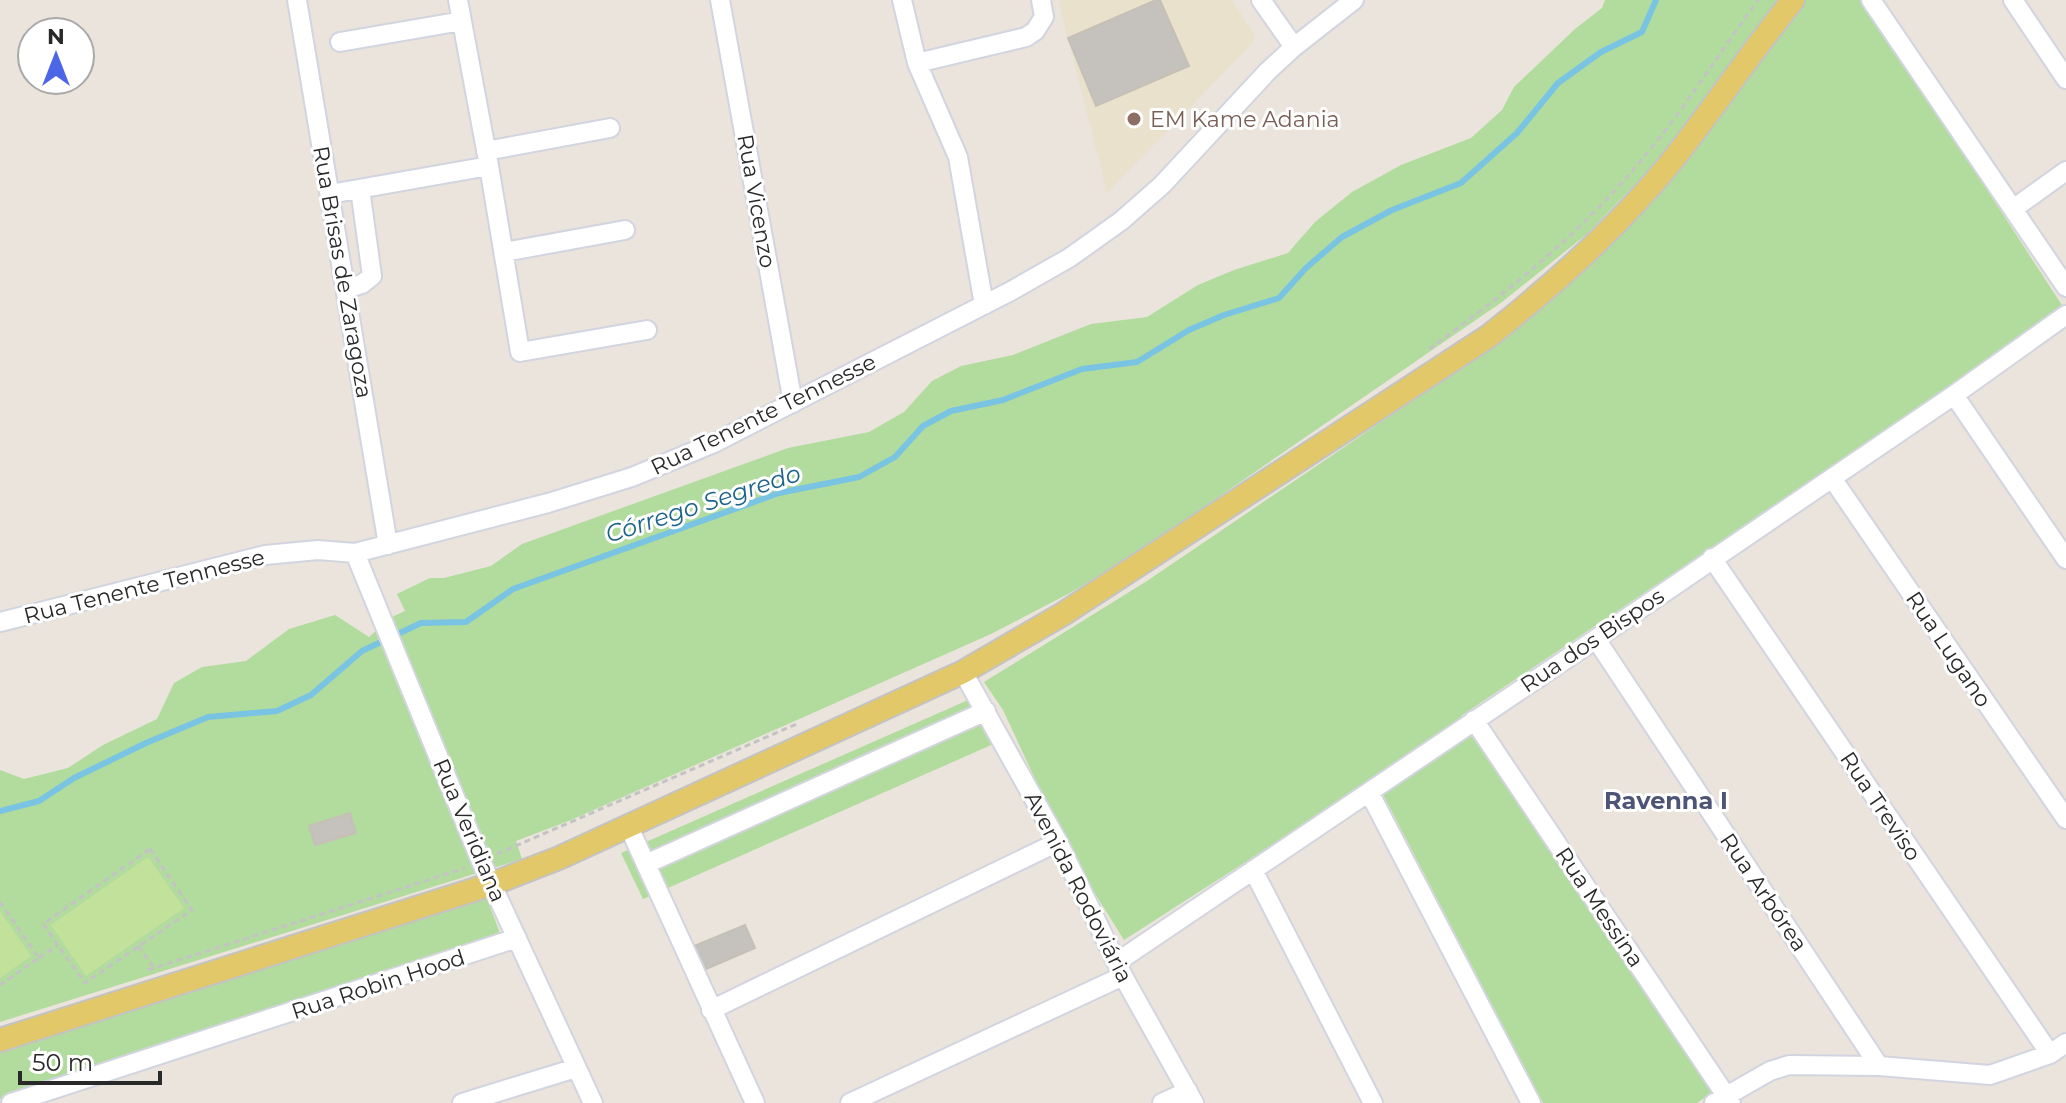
<svg xmlns="http://www.w3.org/2000/svg" width="2066" height="1103" viewBox="0 0 2066 1103" font-family="Montserrat,sans-serif">
	<style>
		.education { fill: #eae1cd }
		.green { fill: #b2db9e }
		.pitch { fill: #c2e19b }
		.lines { fill: none; stroke-linecap: round; stroke-linejoin: round }
		.stream { stroke: #79c4e2; stroke-width: 6 }
		.building { fill: #c5c1bc; stroke: #c5c0b6; stroke-width: 2 }
		.minor-casing { stroke: #d2d4e0; stroke-width: 22 }
		.major-casing { stroke: #c3c3c3; stroke-width: 26 }
		.path { stroke: #c3c3c3; stroke-width: 3; stroke-dasharray: 6 4; stroke-linecap: butt }
		.minor { stroke: #fff; stroke-width: 18 }
		.major { stroke: #e2c869; stroke-width: 22 }
		.education-dot { fill: #8d6e63; stroke: #fff; stroke-width: 3 }
		.labels { text-anchor: middle; stroke-width: 6; stroke-linejoin: round; paint-order: stroke }
		.education-label { font-size: 22px; fill: #785e54; stroke: #fff; text-anchor: start }
		.street-label { font-size: 22px; fill: #292929; stroke: #fff }
		.water-label { font-size: 24px; font-style: italic; fill: #1b628c; stroke: #fff }
		.neighbourhood-label { font-size: 24px; font-weight: bold; fill: #4e5475; stroke: #fff }
	</style>
	<rect width="100%" height="100%" fill="#eae4dc"/>
	<path class="education" d="M1058 0H1232L1255 36 1251 45 1107 193Z"/>
	<path class="green" d="M1605 0H1777L1692 119 1660 159 1587 234 1502 302 1143 549 1070 593 991 634 571 820 516 841 522 859 0 1022V770L24 779 68 768 103 745 157 719 174 683 202 667 246 661 289 629 335 615 369 637 392 617 405 611 397 594 430 578H444L491 566 522 544 788 448 869 432 904 412 932 381 961 366 1013 355 1091 324 1147 317 1198 285 1234 270 1288 253 1315 222 1352 192 1401 165 1471 138 1502 110 1514 87 1575 29 1602 8Z
		M1803 0H1864L2065 310 1461 716 1714 1091 1697 1103H1543L1375 779 1124 940 1069 852 1003 710 984 682 1147 581 1493 346C1550 303 1605 257 1652 202 1706 139 1753 68 1803 0Z
		M975 697 998 742 643 899 621 853Z
		M487 899 500 933 66 1080 0 1099V1046Z"/>
	<path class="pitch" d="M148 857 184 908 86 976 51 925Z
		M0 911 31 956 0 978Z"/>
	<g class="lines">
		<path class="stream" d="M0 811 39 801 74 778 146 743 208 717 277 711 311 695 362 651 421 623 466 622 513 589 779 493 859 477 895 457 923 426 951 411 1003 400 1082 369 1137 362 1189 330 1224 315 1279 298 1306 268 1342 237 1392 210 1461 183 1517 133 1558 83 1601 52 1642 32 1656 0"/>
	</g>
	<path class="building" d="M1156 0H1160L1189 66 1096 106 1068 38Z
		M350 813 356 833 315 845 309 826Z
		M745 925 755 948 704 970 694 946Z"/>
	<g class="lines">
		<g class="minor-casing">
			<path id="minor" d="M297 0 388 545
				M458 0 489 166
				M720 0 793 403
				M902 0 917 63 958 157 984 305
				M1261 0 1294 47
				M1871 0 2066 287
				M2013 0 2066 79
				M340 42 462 21
				M917 63 1026 37 1035 31 1044 17 1041 0
				M486 151 610 128
				M330 194 489 166 520 352 647 330
				M2013 209 2066 171
				M504 252 625 230
				M346 289 362 284 372 276 360 189
				M1954 395 2066 559
				M1832 478 2066 819
				M355 553 481 861 593 1103
				M1712 558 2050 1054
				M0 622 265 555 318 550 355 553 548 503 632 477 714 443 1011 291 1069 258 1121 221 1162 185 1268 71 1294 47 1354 0
				M1596 639 1879 1066
				M963 672 1058 842 1123 976 1194 1103
				M1474 720 1731 1103
				M1369 792 1531 1103
				M628 825 755 1103
				M646 864 986 711
				M1253 870 1373 1103
				M1117 962 1596 639 1954 395 2066 315
				M711 1010 1058 842
				M11 1103 517 938
				M462 1103 576 1068
				M850 1103 1123 976
				M1162 1103 1188 1091
				M1714 1103 1770 1071 1789 1065 1879 1066 1990 1075 2050 1054 2066 1043"/>
		</g>
		<g class="major-casing">
			<path id="major" d="M0 1040 492 884 559 858 963 672 1063 614 1489 336C1556 283 1621 225 1675 157 1715 106 1752 51 1793 0"/>
		</g>
		<path class="path" d="M1429 349C1505 294 1579 235 1639 163 1682 112 1719 54 1758 0
			M150 849 192 910 85 983 43 924Z
			M497 854 799 723
			M0 902 39 958 0 985
			M138 946 155 969
			M39 958 58 945
			M148 970 465 868"/>
		<use href="#minor" class="minor"/>
		<use href="#major" class="major"/>
	</g>
	<circle class="education-dot" cx="1134" cy="119" r="8"/>
	<g class="labels">
		<g class="education-label">
			<text x="1150" y="127">EM Kame Adania</text>
		</g>
		<g class="street-label">
			<text transform="translate(757 201) rotate(80)" y="8">Rua Vicenzo</text>
			<text transform="translate(343 272) rotate(80)" y="8">Rua Brisas de Zaragoza</text>
			<text transform="translate(763 414) rotate(-26)" y="8">Rua Tenente Tennesse</text>
			<text transform="translate(144 586) rotate(-14)" y="8">Rua Tenente Tennesse</text>
			<text transform="translate(1592 640) rotate(-34)" y="8">Rua dos Bispos</text>
			<text transform="translate(1949 649) rotate(56)" y="8">Rua Lugano</text>
			<text transform="translate(1881 806) rotate(56)" y="8">Rua Treviso</text>
			<text transform="translate(470 830) rotate(67)" y="8">Rua Veridiana</text>
			<text transform="translate(1079 887) rotate(63)" y="8">Avenida Rodoviária</text>
			<text transform="translate(1764 892) rotate(56)" y="8">Rua Arbórea</text>
			<text transform="translate(1600 907) rotate(56)" y="8">Rua Messina</text>
			<text transform="translate(378 984) rotate(-18)" y="8">Rua Robin Hood</text>
		</g>
		<g class="water-label">
			<text transform="translate(703 504) rotate(-18)" y="8">Córrego Segredo</text>
		</g>
		<g class="neighbourhood-label">
			<text x="1666" y="809">Ravenna I</text>
		</g>
	</g>
	<g transform="translate(56 56)"><circle r="38" fill="#ffffff" stroke="#a9a9a9" stroke-width="2"/>
	<path d="M0-6L14 30L0 20L-14 30Z" fill="#4c66e7"/>
	<text y="-12" font-size="22" font-weight="bold" text-anchor="middle" fill="#292929">N</text>
	</g>
	<path d="M20 1071v12h140v-12" fill="none" stroke="#292929" stroke-width="4"/>
	<text x="32" y="1071" font-size="24" fill="#292929" stroke="#ffffff" stroke-width="6" paint-order="stroke">50 m</text>
</svg>
